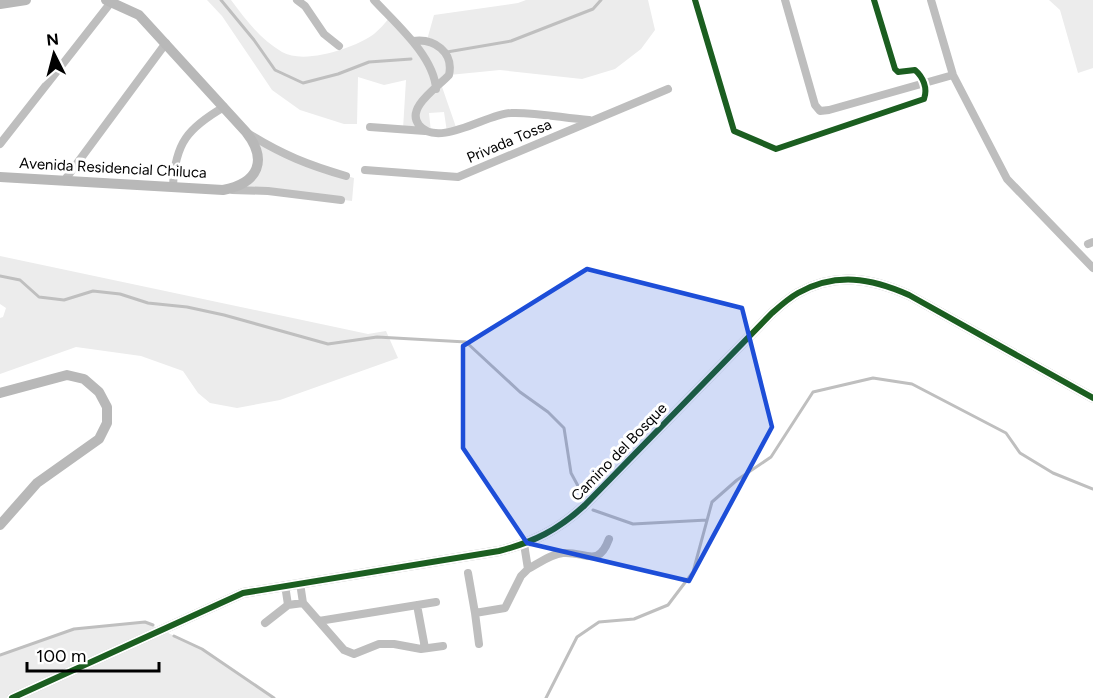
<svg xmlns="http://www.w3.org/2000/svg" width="1093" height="698" viewBox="0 0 1093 698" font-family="Figtree,sans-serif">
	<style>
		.green { fill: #ececec }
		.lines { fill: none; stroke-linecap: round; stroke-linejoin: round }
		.stream { stroke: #bfbfbf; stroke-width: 3 }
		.street { stroke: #bebebe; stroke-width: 8 }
		.secondary { stroke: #b8b8b8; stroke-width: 10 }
		.cycleway-casing { stroke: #fff; stroke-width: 10 }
		.cycleway { stroke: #1b5e20; stroke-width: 6 }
		.marked { fill: #1d4ed8; fill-opacity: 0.2; stroke: #1d4ed8; stroke-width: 4.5; stroke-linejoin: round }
		.labels { text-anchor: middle; stroke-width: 6; stroke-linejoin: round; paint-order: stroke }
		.street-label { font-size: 15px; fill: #000; stroke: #fff }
	</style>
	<rect width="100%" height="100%" fill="#fff"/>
	<path class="green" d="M207 0H231C246 20 260 39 282 52 304 65 355 48 374 34 380 29 385 23 390 17L413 41 427 40 434 15 518 3 526 0H648L655 30 641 49 615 69 582 79 500 70 449 75 441 84 457 130 447 132 444 112 429 113 431 132 403 129 406 80 384 85 358 77 357 124H344L300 110 272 90 222 16Z
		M1049 0H1093V68L1078 73 1060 10Z
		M246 132 309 165 354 178 352 201 240 187 259 161Z
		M0 256 368 334 386 331 398 358 280 400 237 408 210 403 198 393 183 371 141 356 76 347 0 374V318L3 317 6 308 0 304Z
		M145 622 202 649 274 698H0V655L74 629Z"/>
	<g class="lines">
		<path class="stream" d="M221 0 254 40 275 70 303 83 338 74 369 62 411 59
			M447 52 511 41 593 9 601 0
			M0 276 20 280 39 297 64 300 93 291 120 294 148 303 187 307 224 315 328 344 377 337 466 342 520 392 548 412 564 428 571 473 584 497
			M593 510 633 524 707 520
			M174 636 202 649 274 698
			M0 655 74 629 145 622 153 625
			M546 698 577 637 599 622 634 619 668 605 693 572 712 502 737 480 771 457 813 392 873 378 912 384 1006 433 1020 453 1053 473 1093 489"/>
		<path class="street" d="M297 0 305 6 324 34 339 46
			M374 0C395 23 434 56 436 89
			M695 0 734 131 776 149 924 99C928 88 923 77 915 70L898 72 895 69 874 0
			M785 0 815 105 820 111 829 110 953 75
			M931 0 953 75 1007 179 1093 268
			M413 41C434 38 454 52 449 75 438 87 405 108 419 125 438 149 488 113 511 113 536 112 563 118 589 120
			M370 127 425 131
			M249 134C283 155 308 165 346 176
			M0 144 112 1
			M365 170 458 177 668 89
			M64 181 166 43
			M173 186C175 143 188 128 224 107
			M232 190 268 191 341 200
			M1088 244 1093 242
			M524 544 528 569C539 563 551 554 563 553 585 551 598 569 609 539
			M468 573 475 613 505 608 521 576 528 569
			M300 583 303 603
			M285 585 288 605
			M417 605 425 648
			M475 613 479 644
			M319 621 436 602
			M265 623 288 605 303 603 344 650 354 654 379 644H394L421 649 443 646"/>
		<path class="secondary" d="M0 4 26 0
			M0 177 223 190C259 183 268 160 246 132L139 15 106 0
			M0 393 67 375 84 379 99 392 107 407V423L99 439 37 483 0 525
			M12 698 243 593 499 551C534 542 558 530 585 505L772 313C780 306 789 298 798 293 836 272 871 278 909 295L1093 398"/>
		<g class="cycleway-casing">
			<path id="cycleway" d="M695 0 734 131 776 149 924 99C928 88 923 77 915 70L898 72 895 69 874 0
				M12 698 243 593 499 551C534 542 558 530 585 505L772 313C780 306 789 298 798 293 836 272 871 278 909 295L1093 398"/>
		</g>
		<use href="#cycleway" class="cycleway"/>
	</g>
	<path class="marked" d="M587 269 742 308 772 427 689 581 527 543 463 448V346Z"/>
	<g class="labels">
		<g class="street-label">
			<text transform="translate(509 141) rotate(-23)" y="5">Privada Tossa</text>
			<text transform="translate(113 168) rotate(3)" y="5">Avenida Residencial Chiluca</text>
			<text transform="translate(619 452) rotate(-46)" y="5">Camino del Bosque</text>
		</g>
	</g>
	<g transform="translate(54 54) rotate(354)" stroke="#ffffff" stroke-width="4.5" paint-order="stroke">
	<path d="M0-4.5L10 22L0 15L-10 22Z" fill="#000000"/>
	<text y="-9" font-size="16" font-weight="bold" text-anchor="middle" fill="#000000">N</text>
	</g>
	<path d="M27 662v9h132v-9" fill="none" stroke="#000000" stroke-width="3"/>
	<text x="36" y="662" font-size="18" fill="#000000" stroke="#ffffff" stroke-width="4.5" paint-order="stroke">100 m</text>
</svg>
